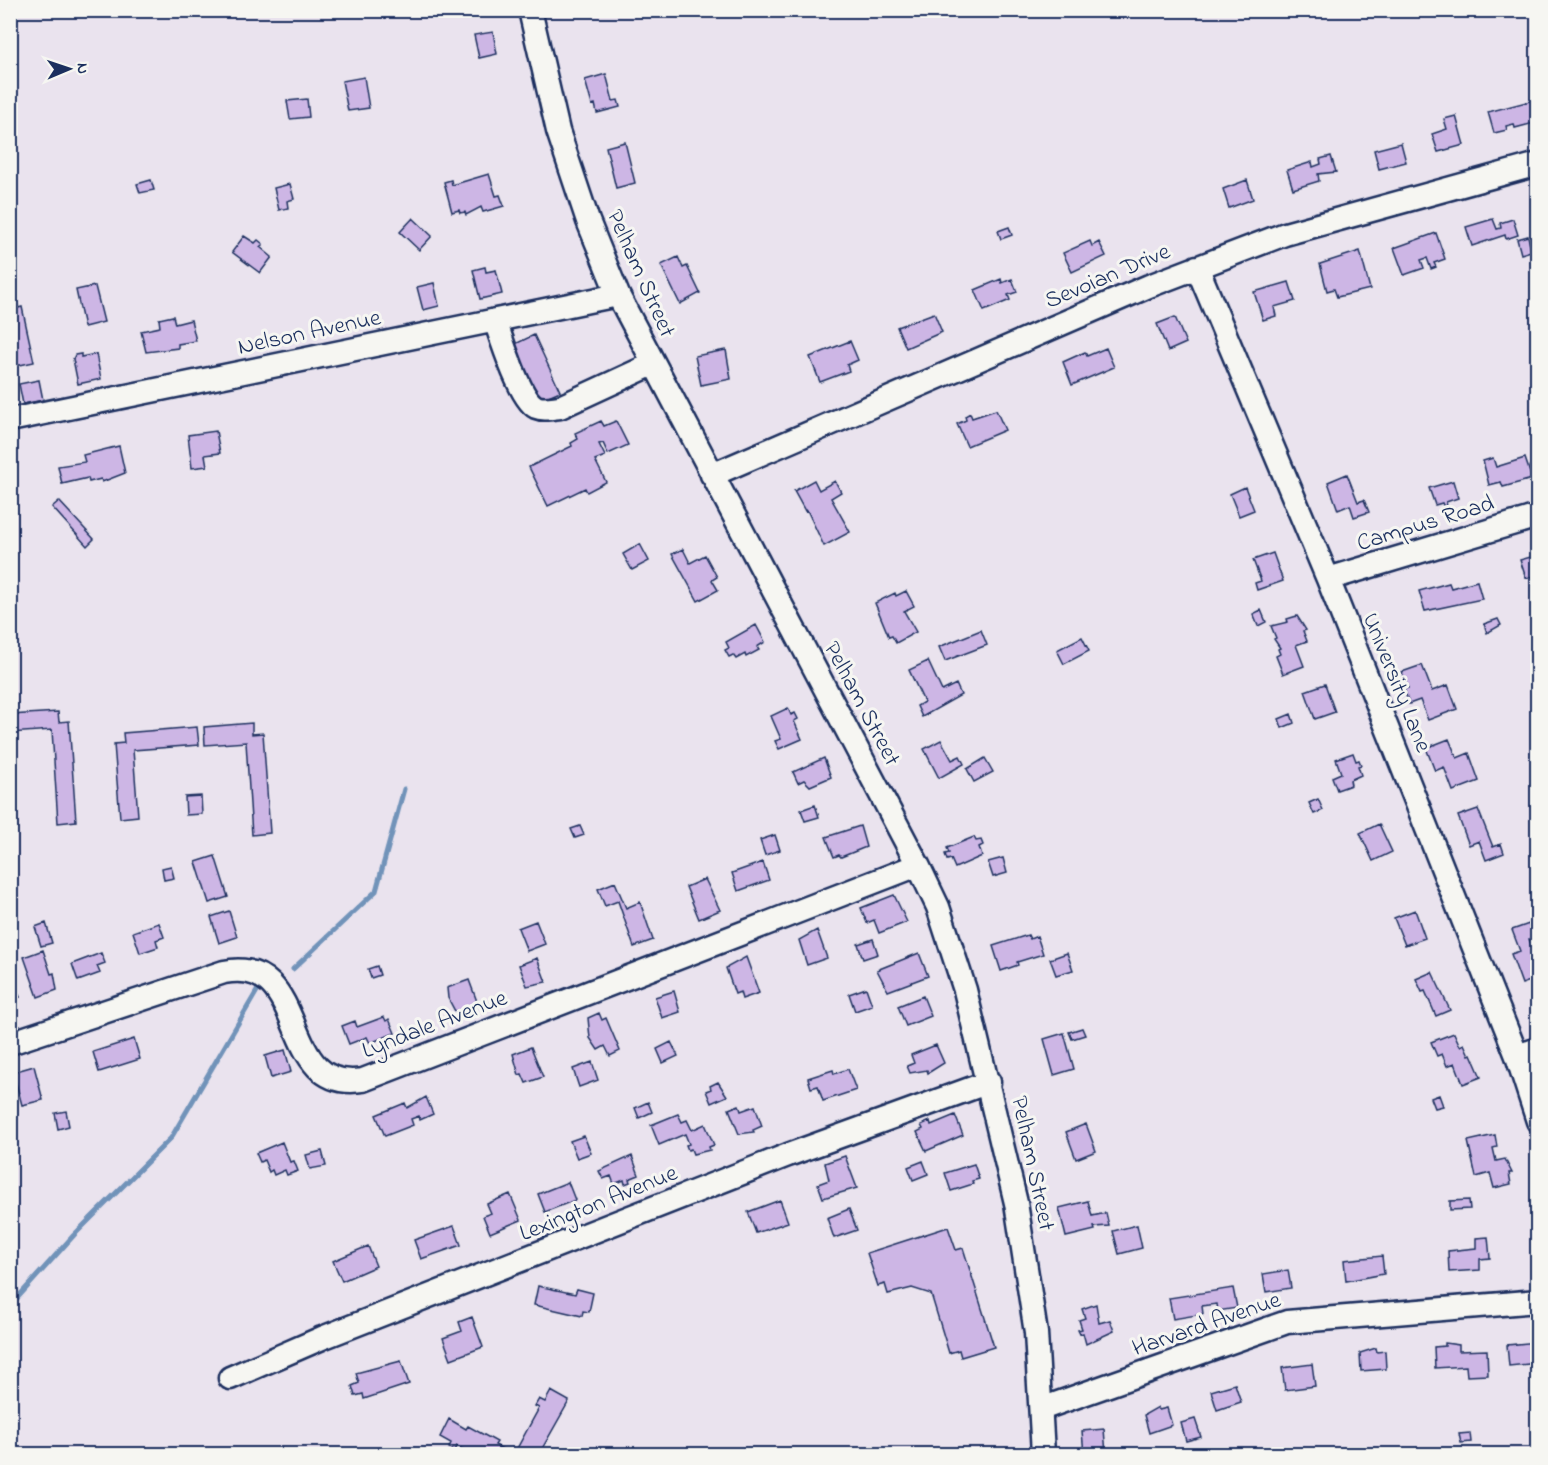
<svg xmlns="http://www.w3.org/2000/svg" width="1548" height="1465" viewBox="0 0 1548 1465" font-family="'Indie Flower',sans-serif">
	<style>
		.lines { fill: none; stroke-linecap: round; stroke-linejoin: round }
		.stream { stroke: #7193b9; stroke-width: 5 }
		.building { fill: #cdb6e5; stroke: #1b2f5e; stroke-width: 1.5 }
		.minor-casing { stroke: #1b2f5e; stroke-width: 27 }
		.minor { stroke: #f6f6f2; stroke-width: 22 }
		.labels { text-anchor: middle; stroke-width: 6; stroke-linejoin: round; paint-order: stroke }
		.street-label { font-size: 24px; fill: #1b2f5e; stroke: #f6f6f2 }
	</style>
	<rect width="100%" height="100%" fill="#eae3ee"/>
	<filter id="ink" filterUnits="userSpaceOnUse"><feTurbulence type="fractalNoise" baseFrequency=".0167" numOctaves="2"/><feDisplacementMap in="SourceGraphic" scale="12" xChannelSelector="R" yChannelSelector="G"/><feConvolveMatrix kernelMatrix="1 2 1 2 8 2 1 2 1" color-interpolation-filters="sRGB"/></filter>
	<g filter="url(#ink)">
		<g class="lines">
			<path class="stream" d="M293 969 376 891 404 789
				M10 1306 74 1235 171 1138 257 991"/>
		</g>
		<path class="building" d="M493 32 497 54 479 58 474 35Z
			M606 74 613 101 618 100 620 107 597 113 595 104 592 105 585 80Z
			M364 77 369 108 348 111 342 81Z
			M307 99 309 117 290 119 287 101Z
			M1538 99V122L1515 128 1514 124 1506 126 1507 130 1494 133 1488 112Z
			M1456 116 1464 145 1438 152 1432 134 1447 129 1444 119Z
			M625 142 635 183 616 188 606 147Z
			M1401 143 1406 162 1379 169 1374 150Z
			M1331 156 1336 172 1318 174 1319 181 1293 189 1287 170 1312 162 1313 167 1321 164 1320 159Z
			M489 174 496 196 500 195 504 206 483 212 481 207 466 215 465 212 460 213 459 210 452 212 444 182 451 180 452 185Z
			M151 180 154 190 140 193 137 184Z
			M1247 180 1253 199 1229 208 1223 189Z
			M290 184 294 199 287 201 288 208 279 210 274 188Z
			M413 218 432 236 419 250 400 232Z
			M1493 219 1497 229 1501 228 1500 223 1513 219 1518 235 1506 239 1505 235 1472 246 1466 227Z
			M1009 227 1012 235 1001 239 998 231Z
			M1436 233 1445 259 1434 263 1436 267 1431 269 1427 258 1421 260 1424 268 1404 275 1394 248Z
			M244 236 255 243 258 240 263 244 260 247 272 257 260 273 232 252Z
			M1528 236 1531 251 1521 254 1517 239Z
			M1090 241 1092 246 1099 242 1106 256 1072 272 1063 253Z
			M1360 251 1370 289 1337 297 1334 289 1327 291 1320 264Z
			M678 257 683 268 687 266 700 293 680 304 661 265Z
			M485 267 486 272 496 270 502 294 480 299 473 270Z
			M1001 279 1002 283 1012 279 1017 292 1008 295 1010 300 984 311 975 290Z
			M1289 282 1295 301 1274 307 1276 316 1263 320 1254 292Z
			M434 283 439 306 423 310 417 287Z
			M95 286 104 322 84 327 76 290Z
			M15 292 18 308 22 307 34 362 15 366 10 344V293Z
			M934 313 942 332 906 348 897 327Z
			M173 316 175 324 191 320 196 341 178 344V348L146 352 141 331 160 327 159 319Z
			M1175 317 1186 343 1168 351 1157 324Z
			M534 335 560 391 539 400 513 345Z
			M850 341 858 360 847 365 849 371 820 382 810 357Z
			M1106 348 1114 367 1072 385 1063 362 1085 352 1087 356Z
			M726 350 731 379 701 385 695 356Z
			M81 354V357L96 354 101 379 78 384 73 359 75 355Z
			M39 380 43 400 23 404 19 384Z
			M996 410 1005 430 967 446 957 424 966 420 965 416 970 413 972 418Z
			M601 421 604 426 616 421 628 445 608 454 603 443 599 444 605 456 595 460 606 482 587 492 585 488 548 506 529 467 572 446 571 443 578 439 575 433Z
			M216 431 220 453 205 455 207 466 192 468 188 435Z
			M119 446 125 473 102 482 101 479 89 482 88 478 62 484 58 466 85 462 83 455Z
			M1493 458 1496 467 1525 458 1532 479 1503 487 1501 482 1489 485 1483 461Z
			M1347 474 1358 502 1364 500 1369 512 1354 517 1350 505 1338 510 1328 482Z
			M814 480 819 490 835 481 841 492 831 498 850 532 824 546 807 510 805 511 794 491Z
			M1453 481 1458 498 1446 502 1447 506 1444 507 1442 503 1435 505 1429 488Z
			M1245 487 1254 510 1239 516 1230 494Z
			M59 501 94 539 87 546 52 507Z
			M640 544 649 561 632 570 623 554Z
			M683 549 690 563 705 555 717 577 712 580 718 590 698 601 672 554Z
			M1273 553 1283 581 1257 590 1255 583 1261 581 1253 560Z
			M1538 555V575L1526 578 1520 560Z
			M1477 581 1482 599 1425 611 1419 591 1449 583 1451 588Z
			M906 591 914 606 904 611 916 632 896 643 892 636 889 637 875 603 895 593 896 596Z
			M1261 610 1266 622 1258 626 1253 614Z
			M1297 616 1306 630 1303 631 1307 641 1296 645 1304 666 1283 674 1276 656 1280 654 1278 649 1280 648 1274 639 1276 638 1271 626 1288 622 1287 619Z
			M1498 619 1501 625 1487 633 1484 624Z
			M756 625 765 642 757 647 759 650 746 657 745 654 736 659 733 655 729 657 725 650 729 648 726 642Z
			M981 630 987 645 945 661 939 647Z
			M1082 637 1089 651 1064 664 1057 650Z
			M928 661 942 691 956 684 961 695 922 717 917 706 924 702 909 670Z
			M1422 665 1432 691 1448 685 1457 709 1428 720 1420 700 1409 704 1404 689 1408 688 1402 672Z
			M1325 684 1335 712 1315 719 1305 691Z
			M788 708 791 715 795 713 798 719 794 721 802 739 779 749 775 741 781 739 771 716Z
			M58 712 59 722 69 721 76 821 58 823 52 730 10 733V715Z
			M1291 714 1294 723 1282 728 1279 719Z
			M252 723V734L263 733 270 833 252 835 246 742 205 745 204 727Z
			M197 727 199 745 133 750 138 816 120 818 114 744 124 743 123 733Z
			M1449 739 1457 758 1469 753 1479 781 1453 791 1444 767 1435 771 1426 748Z
			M941 740 952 760 960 756 964 764 939 778 924 749Z
			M1353 753 1356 761 1359 760 1361 765 1358 766 1361 775 1350 780 1351 785 1337 790 1332 777 1341 773 1336 759Z
			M824 758 831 777 810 786 804 780 798 783 793 772Z
			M985 758 993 772 974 782 967 769Z
			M201 796 202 814 186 815 185 797Z
			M1318 799 1323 810 1314 814 1309 803Z
			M815 805 819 817 805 821 801 810Z
			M1478 809 1493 847 1501 844 1504 853 1486 860 1479 841 1469 845 1458 816Z
			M1379 824 1392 852 1373 861 1360 833Z
			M580 826 584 835 575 838 571 829Z
			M860 826 866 847 841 857 839 855 834 857 826 837Z
			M775 835 780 850 765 855 760 840Z
			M974 837 976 841 981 840 983 845 979 847 982 856 955 868 951 859 947 860 945 854 949 853 947 848Z
			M215 856 228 897 209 903 196 862Z
			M1003 858 1007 873 993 877 988 862Z
			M763 862 769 880 738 891 732 873Z
			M171 866 174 878 164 880 162 868Z
			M705 879 720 910 699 919 686 887Z
			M615 882 626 908 640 902 653 940 634 947 618 901 605 906 598 889Z
			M894 895 907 922 879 933 874 920 867 923 861 908Z
			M1415 910 1425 938 1405 945 1394 918Z
			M229 911 237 937 219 943 211 917Z
			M536 921 545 944 527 951 518 928Z
			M46 923 52 943 41 946 35 927Z
			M159 923 164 937 156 940 158 947 140 953 133 932Z
			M1529 924 1534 937 1529 939 1538 962V978L1522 984 1511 954 1520 951 1512 930Z
			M817 930 827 958 807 965 799 940Z
			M1028 935 1030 939 1037 936 1043 954 1017 962 1018 965 1001 971 993 946Z
			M873 939 878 954 863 959 858 944Z
			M43 950 51 974 54 973 57 990 38 997 24 957Z
			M101 953 105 963 97 966 100 973 78 981 72 964Z
			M919 953 928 976 888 991 877 970Z
			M1067 953 1073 970 1056 975 1050 959Z
			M746 957 759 993 742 999 740 992 735 994 726 968Z
			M537 958 546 982 527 986 519 965Z
			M377 966 380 975 371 978 368 969Z
			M1432 972 1450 1010 1436 1016 1425 991 1422 992 1416 979Z
			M10 975 20 997 10 1000Z
			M469 980 478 1004 456 1013 448 998 447 988Z
			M866 988 872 1005 855 1011 849 994Z
			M674 991 680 1012 662 1018 655 997Z
			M923 996 931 1016 906 1026 898 1006Z
			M599 1013 602 1020 606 1018 620 1051 610 1056 605 1046 598 1050 590 1038 588 1018Z
			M384 1017 386 1021 389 1019 395 1033 370 1043 367 1037 349 1044 342 1026 355 1021 357 1027Z
			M1082 1028 1085 1035 1072 1039 1069 1032Z
			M1064 1033 1074 1069 1054 1075 1044 1039Z
			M1454 1033 1460 1046 1464 1044 1469 1055 1471 1054 1481 1077 1463 1084 1455 1063 1447 1066 1442 1054 1437 1056 1431 1042Z
			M134 1039 140 1059 99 1072 93 1052Z
			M671 1042 678 1056 663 1063 657 1049Z
			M936 1045 944 1063 928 1073 927 1070 910 1073 907 1066 914 1063 911 1055Z
			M531 1047 543 1077 526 1083 522 1074 519 1075 513 1054Z
			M285 1050 291 1072 271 1078 265 1056Z
			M592 1062 598 1080 579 1087 573 1069Z
			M34 1066 43 1100 22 1105 13 1072Z
			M848 1069 856 1090 823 1101 818 1086 811 1088 808 1078 833 1070 834 1074Z
			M718 1082 727 1096 711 1103 706 1091 711 1089 710 1086Z
			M1439 1095 1443 1106 1435 1108 1431 1098Z
			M426 1097 433 1114 420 1120 419 1116 411 1119 413 1125 385 1136 376 1115 405 1103 407 1108Z
			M648 1102 652 1112 639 1118 635 1108Z
			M739 1105 741 1111 755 1106 762 1126 753 1130 754 1132 739 1134 729 1109Z
			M66 1111 69 1126 58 1129 55 1113Z
			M678 1114 682 1122 687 1120 692 1130 705 1124 714 1145 709 1147 710 1150 693 1154 691 1149 688 1150 686 1145 689 1144 685 1134 659 1145 651 1125Z
			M955 1115 963 1135 926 1151 917 1132 923 1129 921 1125 930 1121 931 1125Z
			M1086 1124 1096 1151 1076 1159 1066 1132Z
			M1495 1135 1497 1147 1493 1148 1496 1161 1505 1159 1512 1173H1509L1511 1184 1494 1188 1490 1173 1476 1177 1468 1141Z
			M584 1136 591 1153 577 1158 570 1141Z
			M282 1142 290 1162 294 1161 298 1171 287 1175 285 1170 274 1175 272 1170 269 1172 264 1160 260 1162 256 1153Z
			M322 1151 326 1166 310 1169 306 1155Z
			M632 1156 639 1175 629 1179 630 1182 625 1184 624 1180 614 1184 611 1176 603 1179 599 1171Z
			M845 1156 857 1188 823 1198 818 1184 829 1180 825 1163Z
			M923 1161 928 1174 913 1180 908 1167Z
			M974 1164 979 1179 972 1181 973 1184 951 1191 945 1173Z
			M568 1182 575 1200 545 1212 538 1194Z
			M510 1194 521 1220 490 1233 483 1216 491 1213 487 1204Z
			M780 1200 788 1222 756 1233 748 1212Z
			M1469 1200 1470 1209 1450 1210V1201Z
			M1088 1201 1092 1216 1106 1213 1109 1226 1094 1227 1095 1230 1066 1237 1059 1208Z
			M849 1209 857 1230 834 1238 827 1218Z
			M1137 1225 1142 1248 1119 1254 1113 1231Z
			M454 1226 461 1245 421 1259 414 1240Z
			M948 1227 956 1250 963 1248 994 1347 961 1357 959 1350 949 1353 931 1294 912 1288 888 1294 885 1284 878 1286 867 1253Z
			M1488 1237 1490 1258 1480 1259V1270L1449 1272 1448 1251 1476 1248V1238Z
			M368 1246 376 1266 342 1281 333 1261Z
			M1382 1256 1384 1274 1346 1281 1344 1260Z
			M1288 1270 1291 1288 1266 1292 1263 1274Z
			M538 1286 575 1294 577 1289 593 1293 589 1312 583 1311 582 1316 534 1305Z
			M1233 1288 1237 1308 1218 1311 1217 1304 1202 1306 1203 1314 1173 1319 1169 1298Z
			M1096 1304 1099 1323 1110 1320 1114 1331 1086 1344 1083 1333 1080 1334 1078 1330 1082 1329 1079 1320 1085 1318 1082 1309Z
			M472 1317 483 1347 451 1359 443 1338 462 1331 459 1322Z
			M1538 1342V1363L1509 1366 1507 1345Z
			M1445 1343 1459 1345V1351L1487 1350 1488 1375 1467 1376 1466 1366 1435 1368 1434 1347 1445 1346Z
			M1376 1348 1377 1352 1385 1351 1386 1369 1361 1371 1360 1353Z
			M401 1361 409 1384 364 1399 363 1394 355 1396 352 1386 359 1383 356 1373Z
			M1312 1364 1315 1386 1285 1390 1282 1368Z
			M1235 1384 1241 1402 1217 1410 1211 1391Z
			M551 1391 569 1401 539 1454H514L539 1408 535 1406 539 1399 545 1402Z
			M1158 1407 1159 1410 1167 1408 1172 1425 1149 1433 1144 1415Z
			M449 1419 466 1429 468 1426 497 1442 495 1445 512 1454H473L457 1446 455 1451 449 1448 451 1443 440 1437Z
			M1195 1419 1201 1437 1186 1441 1181 1423Z
			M1104 1429 1106 1454H1084L1082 1431Z
			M1470 1433 1471 1442 1461 1443 1459 1434Z"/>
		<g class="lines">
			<g class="minor-casing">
				<path id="minor" d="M530 10 558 131 588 221 618 295 918 865 938 907 965 990 1016 1203 1036 1333 1043 1454
					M1197 267 1328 579 1517 1056 1538 1121
					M495 320C501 338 520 399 536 407 543 410 551 408 560 407L653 364
					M10 420 618 295
					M712 475 1149 286 1285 234 1538 164
					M1328 579 1538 516
					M10 1043 224 972C312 955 276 1094 363 1080L918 865
					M1517 1056 1538 1049
					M230 1378 322 1338 788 1155 989 1082
					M1041 1409 1287 1322 1538 1301"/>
			</g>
			<use href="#minor" class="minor"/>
		</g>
	</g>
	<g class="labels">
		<g class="street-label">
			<text transform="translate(642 273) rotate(66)" y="8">Pelham Street</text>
			<text transform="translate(1107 275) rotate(-23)" y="8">Sevoian Drive</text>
			<text transform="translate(309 331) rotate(-12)" y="8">Nelson Avenue</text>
			<text transform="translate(1425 522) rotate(-17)" y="8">Campus Road</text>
			<text transform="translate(1398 682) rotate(68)" y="8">University Lane</text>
			<text transform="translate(863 703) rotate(62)" y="8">Pelham Street</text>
			<text transform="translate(434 1023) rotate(-21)" y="8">Lyndale Avenue</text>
			<text transform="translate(1034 1163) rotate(78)" y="8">Pelham Street</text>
			<text transform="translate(598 1202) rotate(-22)" y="8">Lexington Avenue</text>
			<text transform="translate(1206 1323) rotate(-19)" y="8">Harvard Avenue</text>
		</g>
	</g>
	<rect width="1548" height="1465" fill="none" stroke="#f6f6f2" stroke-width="36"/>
	<rect x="18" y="18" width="1512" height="1429" fill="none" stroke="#1b2f5e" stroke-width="2" filter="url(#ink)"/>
	<g transform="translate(69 69) rotate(88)" stroke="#f6f6f2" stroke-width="4.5" paint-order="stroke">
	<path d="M0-4.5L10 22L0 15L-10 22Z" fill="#1b2f5e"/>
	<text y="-9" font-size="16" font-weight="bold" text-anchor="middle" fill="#1b2f5e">N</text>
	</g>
</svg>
